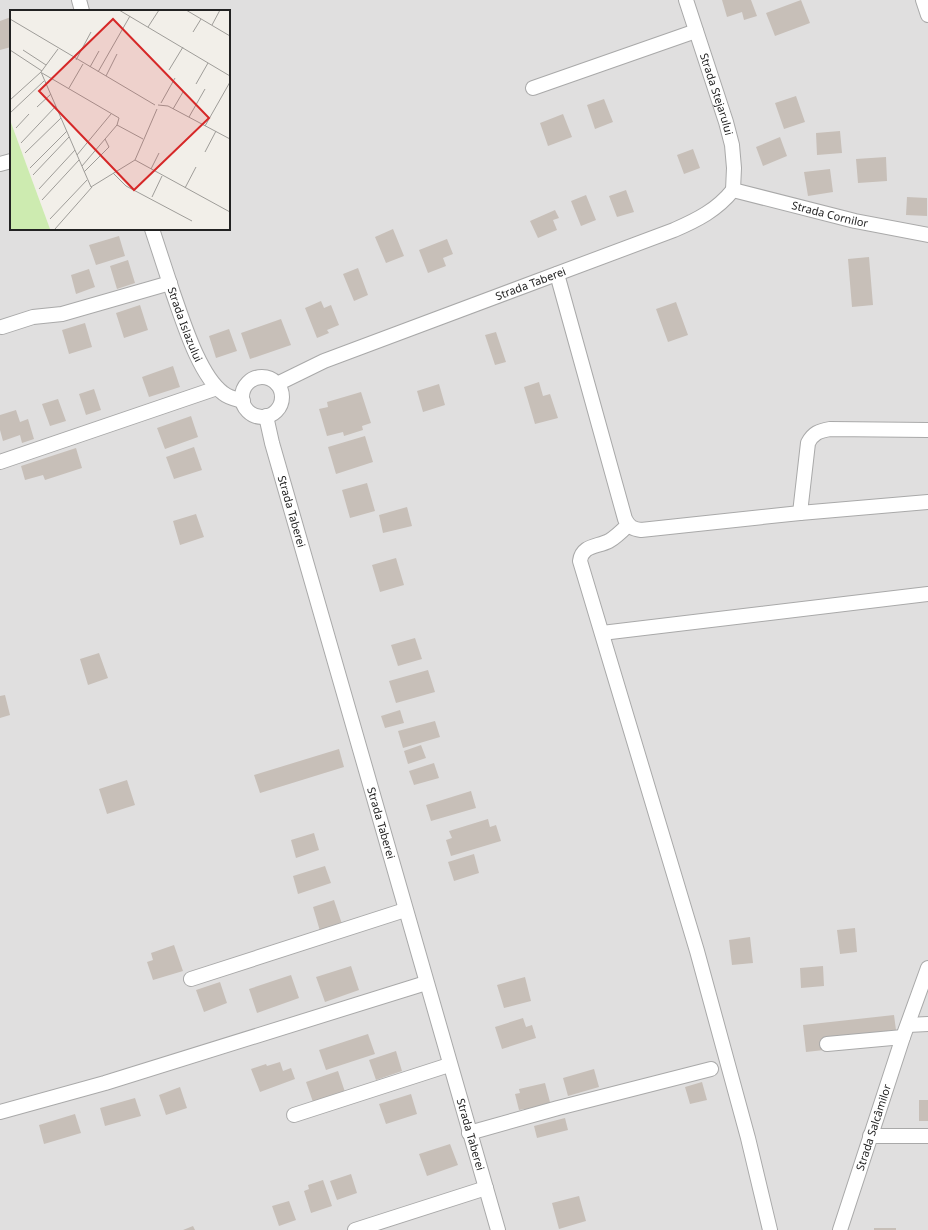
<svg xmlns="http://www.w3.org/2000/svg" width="928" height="1230" viewBox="0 0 928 1230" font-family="'Noto Sans',sans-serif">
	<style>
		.residential { fill: #e0dfdf; fill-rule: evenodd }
		.building { fill: #c7bfb8 }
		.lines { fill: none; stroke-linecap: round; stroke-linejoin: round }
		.minor-casing { stroke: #a9a9a9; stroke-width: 16 }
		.minor { stroke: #fff; stroke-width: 14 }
		.labels { text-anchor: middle; stroke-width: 3.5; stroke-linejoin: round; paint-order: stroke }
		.street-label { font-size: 11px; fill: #222; stroke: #fff }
		.inset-road { fill: none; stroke: #9f9d99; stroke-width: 1 }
		.view { fill: #d62828; fill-opacity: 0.15; stroke: #d62828; stroke-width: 2 }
		.inset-edge { fill: none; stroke: #222; stroke-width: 2 }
	</style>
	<rect width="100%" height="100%" fill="#f2efe9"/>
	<path class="residential" d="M0 0H928V1230H0ZM11 11H229V229H11Z"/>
	<path class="building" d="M722 0H751L757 16 744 20 742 12 727 17Z
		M801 0 810 23 775 36 766 13Z
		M11 17V47L0 50V21Z
		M796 96 805 122 784 129 775 103Z
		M604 99 613 122 595 129 587 105Z
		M563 114 572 137 548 146 540 123Z
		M840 131 842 153 817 155 816 133Z
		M780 137 787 156 763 166 756 147Z
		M693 149 700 168 684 174 677 155Z
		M886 157 887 181 858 183 856 159Z
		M830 169 833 192 808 196 804 172Z
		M626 190 634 212 617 217 609 196Z
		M586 195 596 220 581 226 571 201Z
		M907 197 927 198V216L906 215Z
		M555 210 559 218 553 220 557 230 538 238 530 221Z
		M393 229 404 256 386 263 375 237Z
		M119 236 125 256 96 265 89 245Z
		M447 239 453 254 443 258 446 266 428 273 419 250Z
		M869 257 873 305 852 307 848 259Z
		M128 260 135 283 117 289 110 266Z
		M358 268 368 295 354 301 343 274Z
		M89 269 95 287 76 294 71 275Z
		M321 301 324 308 331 305 339 325 327 330 329 333 317 338 305 308Z
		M676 302 688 335 668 342 656 309Z
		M140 305 148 330 124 338 116 313Z
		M281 319 291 345 250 359 241 333Z
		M85 323 92 347 69 354 62 330Z
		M229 329 237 351 216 358 209 336Z
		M496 332 506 362 495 365 485 335Z
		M173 366 180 387 149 397 142 377Z
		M539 382 543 396 550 394 558 418 535 424 524 387Z
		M439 384 445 405 423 412 417 391Z
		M94 389 101 410 86 415 79 394Z
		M361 392 371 423 362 426 363 430 344 436 343 432 327 436 319 409 328 407 327 402Z
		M58 399 66 421 50 426 42 404Z
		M16 410 20 422 28 419 34 439 22 443 20 435 3 441 0 430V415Z
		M191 416 198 437 165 449 157 428Z
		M365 436 373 462 336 474 328 447Z
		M194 447 202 470 174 479 166 457Z
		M76 448 82 468 45 480 43 475 25 480 21 466Z
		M367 483 375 511 350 518 342 490Z
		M407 507 412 526 383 533 379 515Z
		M196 514 204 537 180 545 173 521Z
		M396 558 404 585 380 592 372 565Z
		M415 638 422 659 398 666 391 645Z
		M99 653 108 678 88 685 80 659Z
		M428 670 435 692 396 703 389 681Z
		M5 695 10 715 0 718V696Z
		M400 710 404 723 385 728 381 716Z
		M435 721 440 737 403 748 398 731Z
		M421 745 426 758 408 764 404 751Z
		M339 749 344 767 260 793 254 775Z
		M434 763 439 778 414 785 409 771Z
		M127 780 135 805 107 814 99 789Z
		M471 791 476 808 431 821 426 805Z
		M488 819 490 827 496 825 501 841 451 856 446 840 452 838 449 831Z
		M314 833 319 850 296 858 291 840Z
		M474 854 479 873 454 881 448 862Z
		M325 866 331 883 298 894 293 876Z
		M334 900 342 924 320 931 313 907Z
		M855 928 857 952 840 954 837 930Z
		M750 937 753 963 732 965 729 940Z
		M174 945 183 971 153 980 147 962 153 960 151 953Z
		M351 966 359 990 325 1002 316 977Z
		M823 966 824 986 801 988 800 968Z
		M291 975 299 998 257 1013 249 989Z
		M525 977 531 1001 504 1008 497 985Z
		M220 982 227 1003 204 1012 196 990Z
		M894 1015 896 1030 822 1039 824 1050 806 1052 803 1025Z
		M523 1018 526 1027 532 1025 536 1038 502 1049 495 1027Z
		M368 1034 375 1054 326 1070 319 1050Z
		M396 1051 402 1071 376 1080 369 1060Z
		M280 1062 283 1071 291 1068 295 1079 260 1092 251 1069 266 1064 267 1066Z
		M594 1069 599 1087 568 1096 563 1078Z
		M338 1071 345 1092 313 1102 306 1082Z
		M702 1082 707 1100 690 1104 685 1087Z
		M545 1083 551 1106 525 1113 524 1109 519 1110 515 1094 520 1093 519 1089Z
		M180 1087 187 1108 166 1115 159 1095Z
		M411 1094 417 1114 386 1124 379 1104Z
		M135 1098 141 1116 105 1126 100 1108Z
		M919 1100H928V1121H919Z
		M75 1114 81 1133 44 1144 39 1125Z
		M565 1118 568 1130 537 1138 534 1126Z
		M450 1144 458 1165 427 1176 419 1154Z
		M351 1174 357 1193 337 1200 330 1181Z
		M323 1180 332 1206 311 1213 304 1191 309 1189 308 1185Z
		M579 1196 586 1221 559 1229 552 1203Z
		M289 1201 296 1220 279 1226 272 1206Z
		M193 1226 195 1230H183Z
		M874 1228H896V1230H874Z"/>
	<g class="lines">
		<g class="minor-casing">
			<g id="minor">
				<path d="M79 0 82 11"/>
				<path id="s1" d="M686 0 726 122 732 145 734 168 733 190"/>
				<path d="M923 0 928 15"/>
				<path d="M533 88 696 31"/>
				<path d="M0 164 11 161"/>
				<path id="s2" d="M733 190 855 221 928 235"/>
				<path id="s3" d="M152 229C159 250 166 272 173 293 183 321 199 375 223 393 229 398 236 399 243 401"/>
				<path d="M557 274 625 519C629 527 633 529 641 530L800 513 928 502"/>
				<path d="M2 327 33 317 62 314 170 283"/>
				<circle cx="262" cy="397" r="20"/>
				<path id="s4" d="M277 384 324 361 674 230C697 220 717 210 733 190"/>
				<path id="s5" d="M266 416 272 443 498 1230"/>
				<path d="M0 462 217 388"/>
				<path d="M800 513 808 443C813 433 819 431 830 429L928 430"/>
				<path d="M628 525C622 531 616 537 609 541 597 547 582 545 580 561L697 951 748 1138 770 1230"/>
				<path d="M602 633 928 594"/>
				<path d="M191 979 405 910"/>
				<path d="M908 1025 928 1024"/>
				<path d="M827 1044 903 1037"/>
				<path d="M0 1112 105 1083 426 983"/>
				<path d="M294 1115 449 1065"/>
				<path d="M469 1133 558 1108 711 1069"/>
				<path d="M870 1136H928"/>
				<path d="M355 1230 486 1188"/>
				<path id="s6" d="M840 1230 903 1037 928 968"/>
			</g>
		</g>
		<use href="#minor" class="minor"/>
	</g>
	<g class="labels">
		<g class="street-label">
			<text dy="4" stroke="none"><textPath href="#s1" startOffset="99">Strada Stejarului</textPath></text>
			<text dy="4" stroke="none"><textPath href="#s2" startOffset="100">Strada Cornilor</textPath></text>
			<text dy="4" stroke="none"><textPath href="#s4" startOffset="273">Strada Taberei</textPath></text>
			<text dy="4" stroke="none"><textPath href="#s3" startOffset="101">Strada Islazului</textPath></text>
			<text dy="4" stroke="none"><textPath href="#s5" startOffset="99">Strada Taberei</textPath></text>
			<text dy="4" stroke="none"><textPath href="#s5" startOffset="423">Strada Taberei</textPath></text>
			<text dy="4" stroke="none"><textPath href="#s6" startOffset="108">Strada Salcâmilor</textPath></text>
			<text dy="4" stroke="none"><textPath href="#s5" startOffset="747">Strada Taberei</textPath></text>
		</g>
	</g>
	<g transform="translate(10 10)">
		<rect width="220" height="220" fill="#f2efe9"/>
		<path d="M0 110 40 219 39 220H0Z" fill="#cdebb0"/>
		<path class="inset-road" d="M109 0 220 66M176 0 220 26M0 9 145 95M202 15 210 0M138 17 149 0M183 22 191 9M0 40 32 61M13 40 36 55M66 50 81 22M80 57 89 41M159 60 173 37M31 62 81 177 125 150M88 62 120 6M32 63 109 108 107 115M96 66 107 44M186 74 198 53M59 78 73 54M0 90 31 62 48 39M151 93 165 68M148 95 158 96 220 129M27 97 41 84M163 99 173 82M0 103 34 71M179 107 195 79M195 116 220 72M6 118 19 104M11 133 46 96M195 142 206 121M15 143 51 108M67 145 101 104M125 150 220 202M125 150 147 99M72 156 107 115 133 129M20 158 57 121M141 159 149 143M74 162 99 137 95 129M103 163 116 176 182 211M23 165 59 127M175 178 186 157M29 179 65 140M142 187 152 166M32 190 69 150M40 209 77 170M45 219 82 177"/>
		<path class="view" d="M103 9 199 108 124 180 29 81Z"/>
		<rect width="220" height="220" class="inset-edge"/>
	</g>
</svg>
